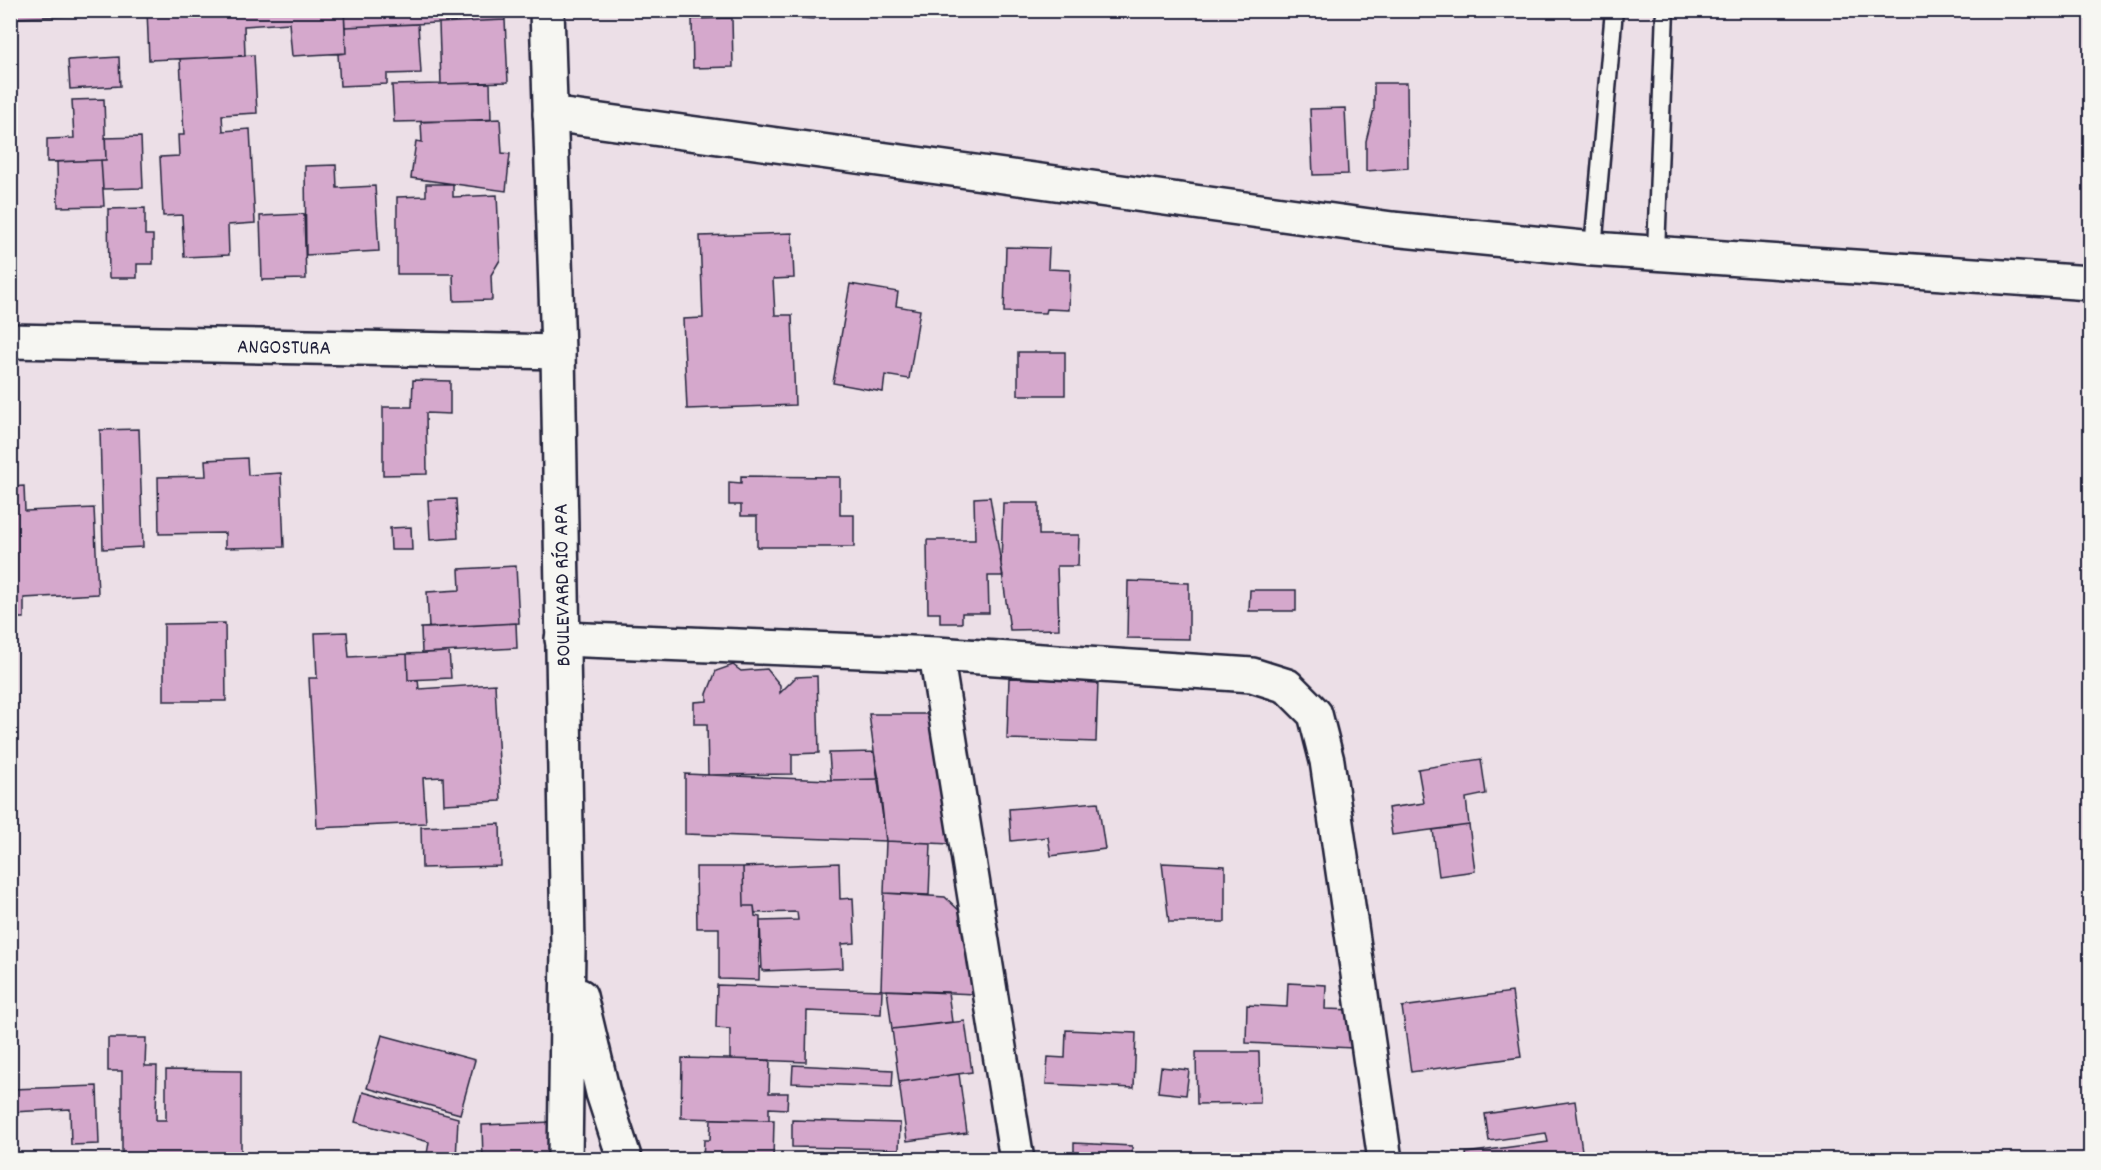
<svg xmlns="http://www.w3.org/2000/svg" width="2101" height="1170" viewBox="0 0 2101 1170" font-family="Dekko,sans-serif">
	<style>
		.building { fill: #d5a8cc; stroke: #22223b; stroke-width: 1.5 }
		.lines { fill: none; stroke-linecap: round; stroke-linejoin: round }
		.lane-casing { stroke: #22223b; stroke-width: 21 }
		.street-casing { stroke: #22223b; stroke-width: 38 }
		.secondary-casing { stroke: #22223b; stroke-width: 38 }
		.lane { stroke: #f6f6f2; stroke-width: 16 }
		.street { stroke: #f6f6f2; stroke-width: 33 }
		.secondary { stroke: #f6f6f2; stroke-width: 33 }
		.labels { text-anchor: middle; stroke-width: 5; stroke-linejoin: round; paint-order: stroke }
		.street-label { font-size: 21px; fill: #22223b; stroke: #f6f6f2 }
	</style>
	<rect width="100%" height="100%" fill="#ecdfe7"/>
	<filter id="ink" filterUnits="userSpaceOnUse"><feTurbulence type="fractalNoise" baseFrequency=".0167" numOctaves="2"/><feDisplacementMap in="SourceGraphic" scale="12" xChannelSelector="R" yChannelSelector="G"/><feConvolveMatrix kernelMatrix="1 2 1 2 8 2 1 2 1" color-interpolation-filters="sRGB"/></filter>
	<g filter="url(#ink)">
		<path class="building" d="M10 10H105V15L10 18Z
			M147 10H344L346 53 292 56 289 23 244 26 245 56 149 60Z
			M344 10H505V20L345 27Z
			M716 10H815L814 19 716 12Z
			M732 18 733 67 693 68 692 19Z
			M505 20 508 82 441 84 439 23Z
			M418 24 421 73 387 74V84L340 86 338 54 346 53 345 27Z
			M254 55 257 113 222 115 223 131 250 129 255 223 228 225 229 255 184 257 182 215 163 216 160 157 179 156 178 135H184L180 59Z
			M119 57 120 86 70 89 68 60Z
			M490 83 491 120 394 122 392 85Z
			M1374 83H1407L1408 168 1366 171V141L1374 109Z
			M104 99 106 160 47 162V139L74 138 72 100Z
			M1345 108 1348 174 1313 175 1310 109Z
			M500 119 502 153 510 154 506 191 411 178 416 141 422 142 421 122Z
			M141 137 143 188 103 189 101 160H106L105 138Z
			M101 160 104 206 58 207 57 162Z
			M336 165 337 188 375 186 379 251 306 255 305 166Z
			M426 184H453V197L497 195 500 260 491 275 492 300 454 301 453 274H397V197L426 196Z
			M145 208V235H153V264H137V278H109L108 209Z
			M304 214 306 279 262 280 260 216Z
			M792 233 794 278 773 279 775 315H792L795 405 687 409 683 319 703 318 700 236Z
			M1006 247 1049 248 1048 269 1070 270 1069 310 1047 309 1046 313 1004 312Z
			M850 284 898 292 896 306 920 310 909 379 885 375 883 392 833 383Z
			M1018 352H1065V395H1018Z
			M413 380 450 381V414L426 413 427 474 383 475V407H412Z
			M139 429 143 547 103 549 100 430Z
			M247 458 248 475 281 473 284 547 225 548V533L159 534 158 477 206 476 205 460Z
			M741 476 840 477V515H854V547H757V516H741V505H729V482L741 483Z
			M24 486 25 511 94 508 98 594 24 598V618H10V487Z
			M990 497 1003 576H988L989 613H962V623H940V613H928L927 540H975L974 498Z
			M456 499 458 538 430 540 428 500Z
			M1003 503H1039V535H1079L1078 566H1057L1059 629 1010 630 1001 565Z
			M411 527 412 550H391L390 528Z
			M516 566 519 623 429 628 427 592 460 590 459 569Z
			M1128 581 1189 583V639L1127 638Z
			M1250 590H1296V611H1249Z
			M225 623 226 701H164V624Z
			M516 623 517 648 422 653 421 628Z
			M347 632 349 657 407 654 408 680H418L419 689 495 684 501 801 444 804 443 777 423 778 426 823 317 828 309 678H317L315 633Z
			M449 652 451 678 408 680 407 654Z
			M733 665 741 671 767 669 780 685V693L796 677 817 676 819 753 792 754V774L708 775 707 724H694V702L707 701V694L716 671Z
			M1009 678 1098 681 1096 742 1007 739Z
			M869 714H929L950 844 886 841Z
			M874 752 879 779 831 780 829 753Z
			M1481 759 1486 794 1466 798 1469 825 1392 835 1388 808 1424 803 1418 769Z
			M685 774 831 780 879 779 886 841 685 834Z
			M1098 802 1105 849 1051 856 1048 837 1011 841 1009 809Z
			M500 824 501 866 422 868 421 827Z
			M1469 825 1475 871 1439 876 1433 830Z
			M886 841 931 843 929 895 884 893Z
			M839 863 840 899 853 898 855 943 842 944 843 968 762 971 760 921 798 920 797 912 755 913 754 906H744L743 867Z
			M1162 863 1225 866V922H1169Z
			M696 867H743L744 906H754L755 916 760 917 759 980 719 979V928H697Z
			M884 893 945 897 964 915 975 994 881 990Z
			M1288 983 1326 985 1325 1009 1354 1010 1353 1048 1246 1043 1247 1005 1287 1007Z
			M717 985 882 990 881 1014 807 1011 806 1062 730 1059V1029L716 1028Z
			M887 990 948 992 952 1022 892 1029Z
			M1512 992 1521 1057 1411 1072 1402 1007Z
			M965 1021 972 1072 899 1082 892 1029Z
			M1066 1030 1136 1033 1134 1088 1046 1084 1048 1057 1065 1058Z
			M382 1035 475 1060 460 1114 367 1088Z
			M108 1038H146L145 1066H157L156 1120H166V1070L241 1071V1160L122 1159V1071H108Z
			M1196 1052H1259L1260 1103 1197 1104Z
			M682 1058 770 1060 769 1093H788L787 1109 769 1108V1120L681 1118Z
			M793 1065 893 1070 892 1087 792 1083Z
			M1161 1067 1189 1070 1186 1095 1158 1092Z
			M959 1074 967 1133 907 1141 899 1082Z
			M97 1086 99 1144 71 1145 70 1109 13 1112 12 1089Z
			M363 1092 458 1118 456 1160H426L429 1142 355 1122Z
			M1575 1101 1583 1158 1467 1160 1466 1153 1548 1142 1546 1133 1489 1141 1485 1114Z
			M711 1119 774 1120 773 1160H703L704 1140H710Z
			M792 1120 900 1123 899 1149 792 1147Z
			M551 1122 553 1160H483L482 1125Z
			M1074 1143 1132 1146V1160H1074Z"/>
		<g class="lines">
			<g class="lane-casing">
				<path id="lane" d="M1593 249 1614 10
					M1656 252 1665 10"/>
			</g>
			<g class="street-casing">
				<path id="street" d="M550 114 1392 229 1593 249 2090 283
					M10 341 558 352
					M562 639 936 654 1252 675 1287 686 1315 714 1327 761 1385 1160
					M936 654 1017 1160"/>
			</g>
			<g class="secondary-casing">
				<path id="secondary" d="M547 10 558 352 568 948 565 1160
					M580 996 603 1093 625 1160"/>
			</g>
			<use href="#lane" class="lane"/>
			<use href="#street" class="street"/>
			<use href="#secondary" class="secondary"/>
		</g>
	</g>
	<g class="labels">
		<g class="street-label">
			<text transform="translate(284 346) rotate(1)" y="7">ANGOSTURA</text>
			<text transform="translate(561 585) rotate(-91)" y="7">BOULEVARD RÍO APA</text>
		</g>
	</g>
	<rect width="2101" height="1170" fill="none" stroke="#f6f6f2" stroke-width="36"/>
	<rect x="18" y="18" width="2065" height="1134" fill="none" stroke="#22223b" stroke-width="2" filter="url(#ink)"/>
</svg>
